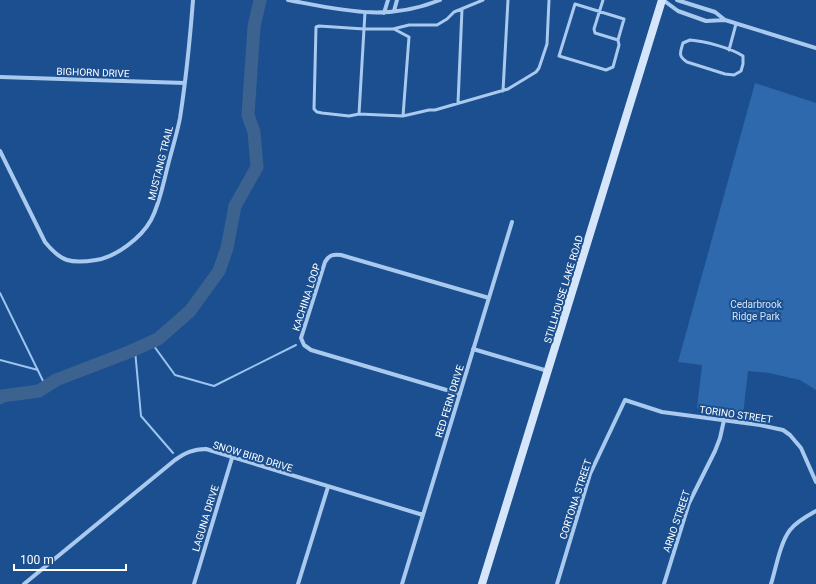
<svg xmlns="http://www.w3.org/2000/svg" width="816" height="584" viewBox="0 0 816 584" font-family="Roboto,sans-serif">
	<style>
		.green { fill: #2e69ad }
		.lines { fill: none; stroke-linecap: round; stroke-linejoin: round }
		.stream { stroke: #9cc4f0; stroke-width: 2 }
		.river { stroke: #3c6290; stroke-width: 13 }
		.lane { stroke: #a9c9ee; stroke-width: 3 }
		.street { stroke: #a9c9ee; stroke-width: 4 }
		.secondary { stroke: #d6e6fa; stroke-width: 8 }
		.labels { text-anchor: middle; stroke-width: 4; stroke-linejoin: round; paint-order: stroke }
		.street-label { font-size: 10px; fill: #fff; stroke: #1b4f8f }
		.park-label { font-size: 10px; fill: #cfe3fa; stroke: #1b4f8f }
	</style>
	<rect width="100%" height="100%" fill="#1b4f8f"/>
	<path class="green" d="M755 83 816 103V390L800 380 769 373 748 371 743 415 697 408 702 365 678 362Z"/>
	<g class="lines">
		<path class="stream" d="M0 293 46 387
			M151 342 175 375 214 386 296 345
			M135 350 141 416 173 453
			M0 360 38 370"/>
		<path class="river" d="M0 398 2 396 39 391 56 380 129 352 158 339 190 311 219 271 227 248 235 206 257 167 254 132 248 115 254 27 260 0"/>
		<path class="lane" d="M483 0 454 12 447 19 437 25H409L393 29H364L319 26 316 27 314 109 317 112 322 113 349 116 359 114 403 116 429 110H435L508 89 536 72 539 68 547 44 549 0
			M603 0 594 29 595 33 618 40 619 45 613 67 606 70 559 56 575 4 624 19 618 40
			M394 29 409 37 403 116
			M690 40C704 41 731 48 743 56V64L741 71 734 75 725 74 687 62C678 56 680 53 683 43Z
			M729 50 736 24
			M503 91 508 0
			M458 103 462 9
			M359 114 365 12"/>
		<path class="street" d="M288 0C342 10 387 22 440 0
			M663 0 678 11 706 21 725 20 816 48
			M677 0 715 12 725 20
			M394 11 397 0
			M384 13 388 0
			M0 77 185 83
			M0 151 45 242C61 262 71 264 96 260 116 257 141 238 151 220 160 203 163 184 168 165 172 149 177 134 180 118 186 79 190 39 193 0
			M473 349 548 371
			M460 394 311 350 304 345 301 338 325 262C329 255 333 254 341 255L489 298
			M24 584 175 460C185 453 193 449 206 449L423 515
			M194 584 232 458
			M298 584 328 487
			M402 584 512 222
			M557 584 590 474 625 400 662 412 760 425 783 430 790 435 801 448 816 482
			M664 584 689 503 715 451 720 438 724 420
			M771 584C776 568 780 543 790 530 796 522 807 516 816 511"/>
		<path class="secondary" d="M482 584 662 0"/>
	</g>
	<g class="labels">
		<g class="street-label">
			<text transform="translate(93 72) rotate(2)" y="4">BIGHORN DRIVE</text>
			<text transform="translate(160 163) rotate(-76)" y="4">MUSTANG TRAIL</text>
			<text transform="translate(563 289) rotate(-73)" y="4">STILLHOUSE LAKE ROAD</text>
			<text transform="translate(306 297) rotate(-72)" y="4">KACHINA LOOP</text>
			<text transform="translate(449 401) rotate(-73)" y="4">RED FERN DRIVE</text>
			<text transform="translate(736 414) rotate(8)" y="4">TORINO STREET</text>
			<text transform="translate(253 456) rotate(17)" y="4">SNOW BIRD DRIVE</text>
			<text transform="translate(575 499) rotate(-72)" y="4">CORTONA STREET</text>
			<text transform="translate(205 518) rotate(-73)" y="4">LAGUNA DRIVE</text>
			<text transform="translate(676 521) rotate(-71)" y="4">ARNO STREET</text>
		</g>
		<g class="park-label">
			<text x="756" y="308">Cedarbrook<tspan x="756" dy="12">Ridge Park</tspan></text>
		</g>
	</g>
	<path d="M14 564v6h112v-6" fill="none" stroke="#ffffff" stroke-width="2"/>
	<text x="20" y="564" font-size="12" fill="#ffffff" stroke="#1b4f8f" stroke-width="3" paint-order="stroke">100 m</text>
</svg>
